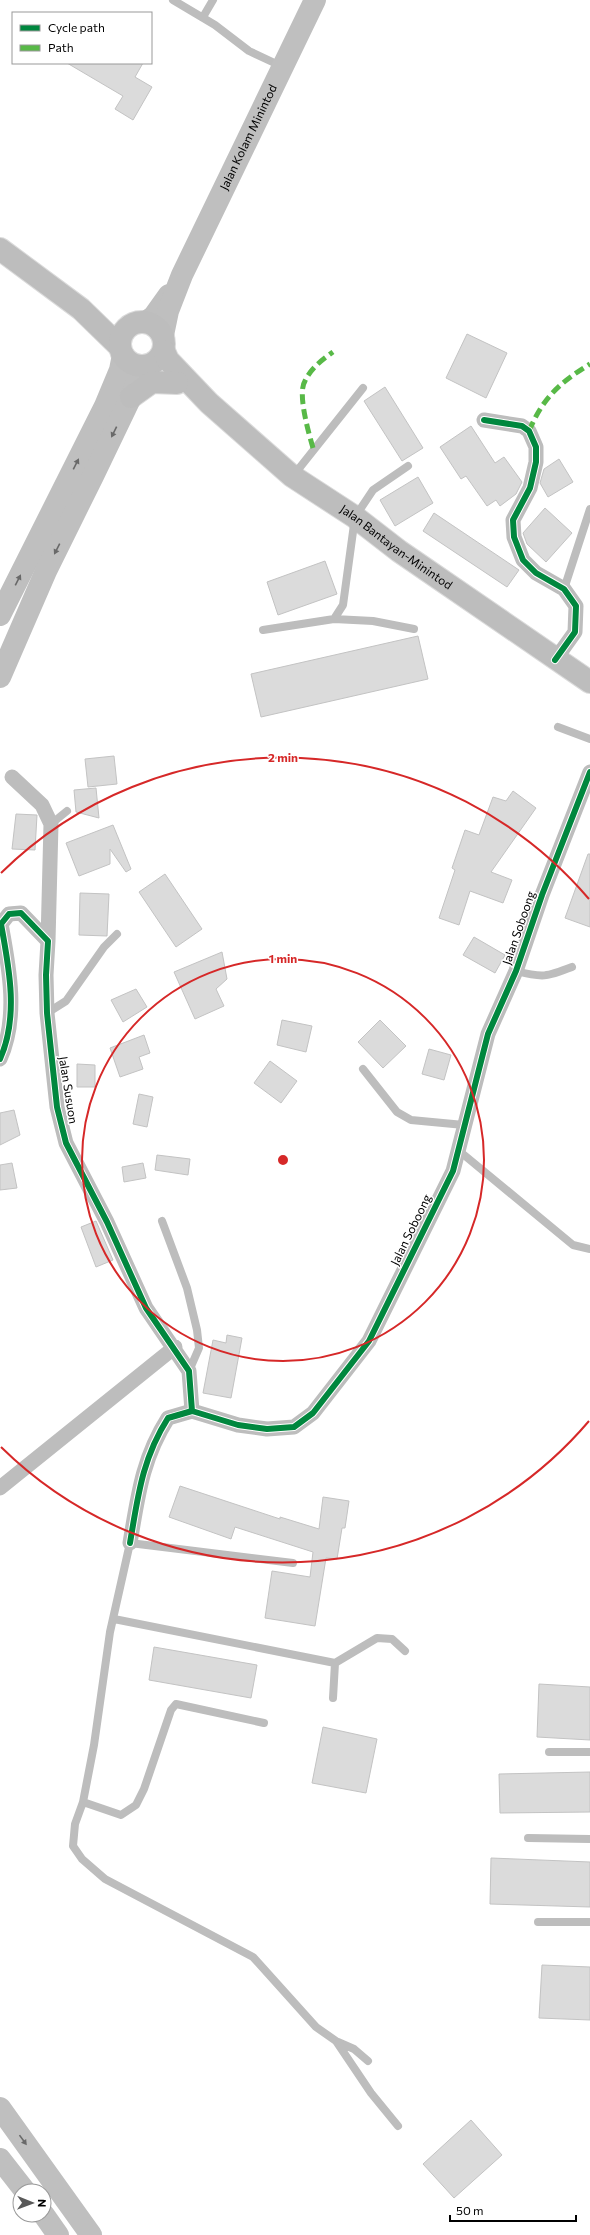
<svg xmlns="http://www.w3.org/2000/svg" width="590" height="2235" viewBox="0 0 590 2235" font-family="Commissioner,sans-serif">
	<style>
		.building { fill: #dbdbdb; stroke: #c3c3c3 }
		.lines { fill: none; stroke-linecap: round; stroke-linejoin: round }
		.primary-casing { stroke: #dbdbdb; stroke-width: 24 }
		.lane { stroke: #bdbdbd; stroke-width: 8 }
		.street { stroke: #bdbdbd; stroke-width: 15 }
		.secondary { stroke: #bfbfbf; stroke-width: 22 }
		.primary { stroke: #bdbdbd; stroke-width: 22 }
		.quiet { stroke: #58b947; stroke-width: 5; stroke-dasharray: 10 5; stroke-linecap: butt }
		.cycleway-casing { stroke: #fff; stroke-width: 8 }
		.cycleway { stroke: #00873e; stroke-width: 6 }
		.oneway { fill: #696969 }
		.ring { fill: none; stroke: #d62828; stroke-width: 2 }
		.labels { text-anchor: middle; stroke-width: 3; stroke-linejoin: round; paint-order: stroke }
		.street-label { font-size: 12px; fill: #000; stroke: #fff }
		.centre { fill: #d62828; stroke: #fff; stroke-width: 2 }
		.ring-label { font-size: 12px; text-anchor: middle; font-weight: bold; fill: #d62828; stroke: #fff; stroke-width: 3; stroke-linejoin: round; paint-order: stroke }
	</style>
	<rect width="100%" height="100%" fill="#fff"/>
	<path class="building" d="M67 63H143L135 77 152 87 133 120 115 109 123 96Z
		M467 334 507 353 486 398 446 378Z
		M385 387 423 448 402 461 364 401Z
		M471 426 495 463 504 457 522 482 516 494 500 506 496 500 487 506 466 476 461 479 440 447Z
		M559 459 573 482 548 497 540 483 544 469Z
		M418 477 433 503 395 526 380 500Z
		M545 508 572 533 546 562 527 544 523 533Z
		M434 513 519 570 507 587 423 531Z
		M325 561 337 594 278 615 267 582Z
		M418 636 428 679 261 717 251 674Z
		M114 756 117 784 88 787 85 759Z
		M96 788 99 818 76 812 74 790Z
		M513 791 536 808 491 872 512 880 503 903 470 891 459 925 439 918 455 870 452 868 465 830 479 835 493 797 506 801Z
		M16 814 37 815 35 850 12 849Z
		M113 825 131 869 126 872 110 849V864L79 876 66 843Z
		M588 854H590V927L565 918Z
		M165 874 202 929 176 947 139 892Z
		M80 893 109 894 107 936 79 935Z
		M474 937 505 955 495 973 463 955Z
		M222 952 227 979 216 989 224 1006 195 1019 174 972Z
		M136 989 147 1007 123 1022 111 1000Z
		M282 1020 312 1026 306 1052 277 1045Z
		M380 1020 406 1046 383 1068 358 1042Z
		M144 1035 150 1053 139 1057 143 1069 120 1077 110 1048Z
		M429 1049 451 1055 444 1080 422 1074Z
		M270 1061 297 1081 281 1103 254 1083Z
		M77 1064 95 1065V1087H77Z
		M139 1094 153 1097 147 1127 133 1124Z
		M14 1110 20 1135 0 1145V1113Z
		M157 1155 190 1159 188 1175 155 1170Z
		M12 1163 17 1188 0 1190V1165Z
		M143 1163 146 1178 124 1182 122 1167Z
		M96 1221 113 1260 96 1267 81 1227Z
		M227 1335 242 1338 231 1398 203 1393 213 1340 226 1343Z
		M180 1486 280 1519V1517L319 1529 323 1497 349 1501 345 1528H342L337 1559 326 1558 315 1626 265 1618 272 1571 310 1577 313 1552 235 1527 231 1539 169 1517Z
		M154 1647 257 1665 251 1698 149 1680Z
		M539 1684 590 1687V1740L537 1737Z
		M323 1727 377 1739 366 1793 312 1783Z
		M590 1772V1812L500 1813 499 1774Z
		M491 1858 590 1862V1907L490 1904Z
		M542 1965 590 1967V2020L539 2018Z
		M471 2120 502 2155 454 2198 423 2164Z"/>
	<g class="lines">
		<g class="primary-casing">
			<g id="primary">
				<path d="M0 249 81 309 119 346"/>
				<circle cx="142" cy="344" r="22"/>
				<path id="s2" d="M164 351 168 360 209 403 292 476 355 517 399 551 590 682"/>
				<path d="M131 397 152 382 177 383"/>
			</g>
		</g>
		<path class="lane" d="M173 0 215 25 249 51 281 66
			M203 17 213 0
			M408 466 373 490 355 517 343 605 334 619 373 621 414 629
			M293 476 363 388
			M564 589 590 509
			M263 630 334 619
			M558 727 590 739
			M51 824 67 811
			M516 971C543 978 546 977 572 967
			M47 1013 66 1001 104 947 117 934
			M363 1069 397 1112 411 1120 464 1125
			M458 1150 573 1245 590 1249
			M162 1221 187 1288 197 1330 199 1348 189 1371
			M293 1563 130 1543 110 1632 94 1745 83 1802 75 1824 73 1846 82 1859 105 1879 253 1957 316 2027 336 2041 371 2093 398 2126
			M114 1619 335 1663 377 1638 392 1639 405 1651
			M333 1698 335 1663
			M549 1752H590
			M83 1802 121 1815 136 1805 144 1789 171 1710 176 1704 264 1723
			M528 1838 590 1839
			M538 1922H590
			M338 2042 354 2049 368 2061"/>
		<path class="street" d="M484 420 522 426 529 431 536 447V462L530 488 513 520 514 537 523 560 536 573 564 589 576 606 575 632 555 660
			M12 777 42 805 51 824 48 941
			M0 1059C19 1017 9 967 1 924L9 914 21 913 48 941 46 975 47 1013 57 1107 66 1143 107 1222 146 1308 189 1371 192 1411
			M0 1488 175 1347
			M130 1543C138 1496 142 1459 168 1418L192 1411 238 1425 267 1429 294 1427 313 1413 369 1341 453 1171 488 1034 516 971 542 895 590 772"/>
		<g class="secondary">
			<path d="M146 322 154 316 169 295"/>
			<path id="s1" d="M163 335 168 311 182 275 315 0"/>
			<path d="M0 615 105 406 120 370 123 355"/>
			<path d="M0 677 46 571 93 476 131 397 137 381 146 366"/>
			<path d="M0 2108 91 2235"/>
			<path d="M0 2159 25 2191"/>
			<path d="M44 2215 58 2235"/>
		</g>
		<use href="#primary" class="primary"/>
		<path class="quiet" d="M529 431C543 398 559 383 590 364
			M313 448C309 434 297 393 305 381 311 368 322 360 333 352"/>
		<g class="cycleway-casing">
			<path id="cycleway" d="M484 420 522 426 529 431 536 447V462L530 488 513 520 514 537 523 560 536 573 564 589 576 606 575 632 555 660
				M0 1059C19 1017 9 967 1 924L9 914 21 913 48 941 46 975 47 1013 57 1107 66 1143 107 1222 146 1308 189 1371 192 1411
				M130 1543C138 1496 142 1459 168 1418L192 1411 238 1425 267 1429 294 1427 313 1413 369 1341 453 1171 488 1034 516 971 542 895 590 772"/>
		</g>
		<use href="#cycleway" class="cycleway"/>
	</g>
	<defs><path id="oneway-solid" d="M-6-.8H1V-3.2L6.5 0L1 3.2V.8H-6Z"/></defs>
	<g class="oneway">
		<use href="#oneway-solid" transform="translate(114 432) rotate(116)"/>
		<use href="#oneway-solid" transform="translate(76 464) rotate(-63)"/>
		<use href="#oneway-solid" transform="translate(57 549) rotate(117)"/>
		<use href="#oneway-solid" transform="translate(18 580) rotate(-63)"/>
		<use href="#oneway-solid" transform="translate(23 2140) rotate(54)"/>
	</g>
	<g class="ring">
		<circle cx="283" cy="1160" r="201"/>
		<path d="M589 1421A402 402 0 0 1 1 1447M1 873A402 402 0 0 1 589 899"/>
	</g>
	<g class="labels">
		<g class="street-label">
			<text dy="4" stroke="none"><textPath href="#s1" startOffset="216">Jalan Kolam Minintod</textPath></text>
			<text dy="4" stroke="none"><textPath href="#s2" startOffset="306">Jalan Bantayan-Minintod</textPath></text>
			<text transform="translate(519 928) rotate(-71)" y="4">Jalan Soboong</text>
			<text transform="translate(68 1090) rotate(81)" y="4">Jalan Susuon</text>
			<text transform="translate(411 1230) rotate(-64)" y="4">Jalan Soboong</text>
		</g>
	</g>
	<circle cx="283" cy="1160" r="6" class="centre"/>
	<g class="ring-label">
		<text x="283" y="762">2 min</text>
		<text x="283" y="963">1 min</text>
	</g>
	<rect x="12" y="12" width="140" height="52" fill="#ffffff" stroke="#999999"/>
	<rect x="20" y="25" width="20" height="6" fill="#00873e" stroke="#999999"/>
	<text x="48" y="32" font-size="12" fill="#000000">Cycle path</text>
	<rect x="20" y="45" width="20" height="6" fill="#58b947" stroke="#999999"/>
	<text x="48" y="52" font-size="12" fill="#000000">Path</text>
	<g transform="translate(32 2203) rotate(91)"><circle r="19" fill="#ffffff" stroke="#999999"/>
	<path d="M0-3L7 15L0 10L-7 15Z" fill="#595959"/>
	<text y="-6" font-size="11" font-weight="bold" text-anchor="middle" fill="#000000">N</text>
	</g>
	<path d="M450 2215v6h126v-6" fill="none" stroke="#000000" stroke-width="2"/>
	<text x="456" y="2215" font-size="12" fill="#000000" stroke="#ffffff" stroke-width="3" paint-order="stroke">50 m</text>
</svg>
